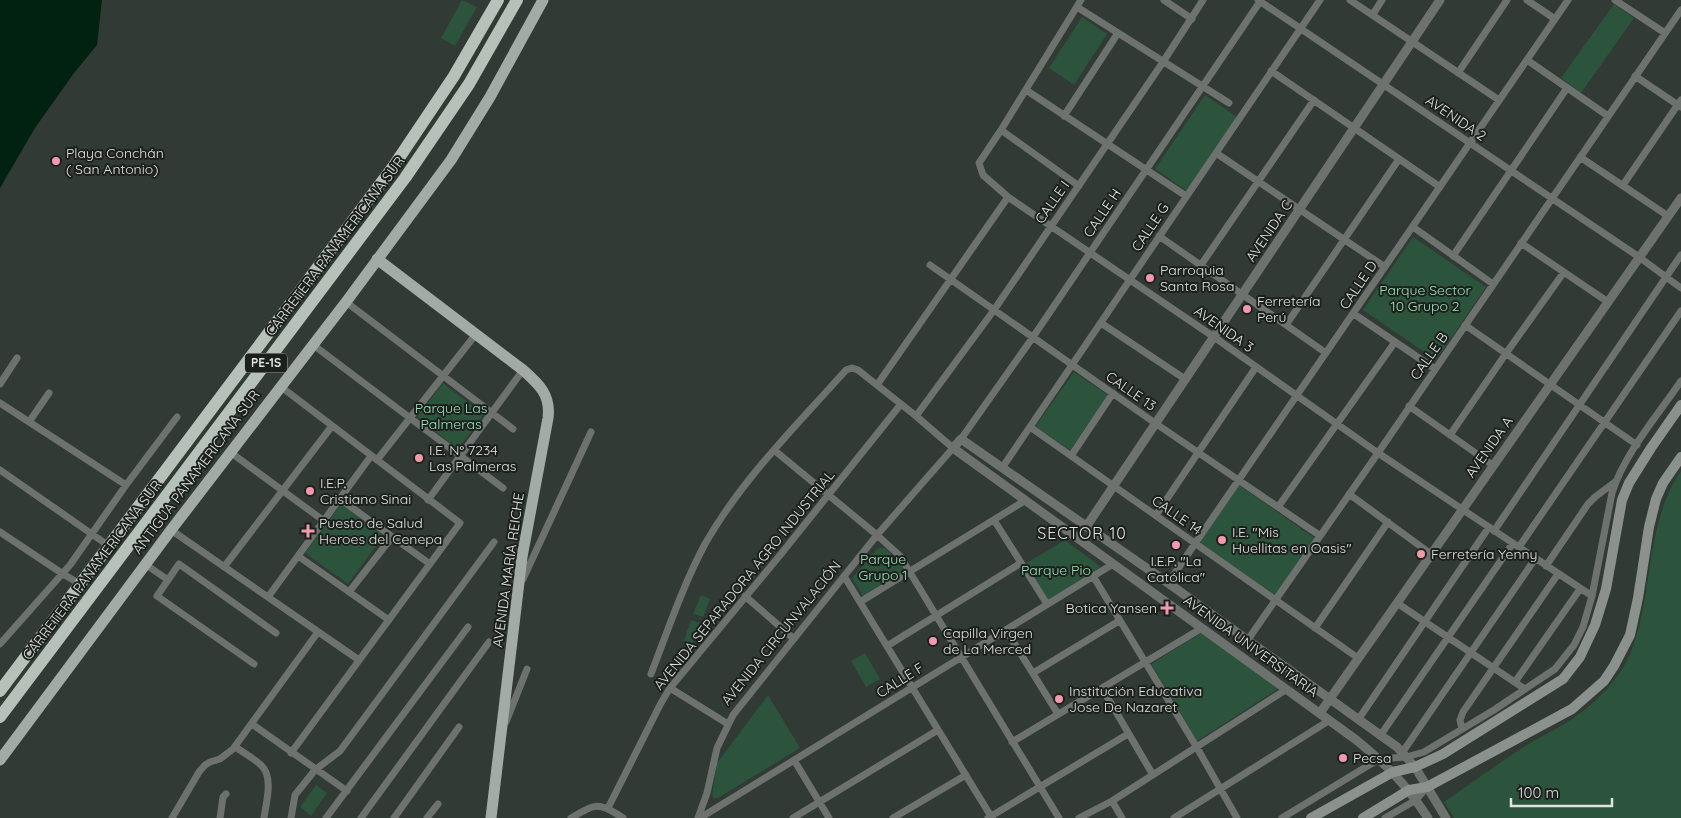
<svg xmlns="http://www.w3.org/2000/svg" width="1681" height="818" viewBox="0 0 1681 818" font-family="Quicksand,sans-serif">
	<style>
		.green { fill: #2c533b }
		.water { fill: #012210 }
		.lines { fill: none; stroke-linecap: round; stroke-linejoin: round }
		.minor { stroke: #6d726f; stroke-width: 7 }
		.tertiary { stroke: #6d726f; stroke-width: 9 }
		.secondary { stroke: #8b928d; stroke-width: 10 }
		.primary { stroke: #a2aba5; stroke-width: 11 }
		.motorway { stroke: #b6c1ba; stroke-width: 12 }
		.poi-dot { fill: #f29aad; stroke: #1c201d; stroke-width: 2 }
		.labels { text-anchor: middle; stroke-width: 4; stroke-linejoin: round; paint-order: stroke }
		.shield { fill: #1c201d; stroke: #a3a8a5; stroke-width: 1 }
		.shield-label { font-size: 12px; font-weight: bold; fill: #dde3df }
		.street-label { font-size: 14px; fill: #dde3df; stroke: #1c201d }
		.poi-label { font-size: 14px; fill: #dde3df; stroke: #1c201d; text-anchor: start }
		.park-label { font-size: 14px; fill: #99e1b4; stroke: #1c201d }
		.quarter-label { font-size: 16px; letter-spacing: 1px; fill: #dde3df; stroke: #1c201d }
	</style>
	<rect width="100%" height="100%" fill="#313a34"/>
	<path class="green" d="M462 0 477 7 455 46 441 38Z
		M1614 4 1634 18 1581 93 1561 78Z
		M1082 17 1107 34 1074 85 1049 68Z
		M1205 95 1237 117 1187 191 1155 169Z
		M1413 237 1486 287 1436 360 1363 310Z
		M1074 372 1108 395 1070 450 1035 427Z
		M443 383 484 415 458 449 417 417Z
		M1681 471V818H1454L1444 802C1470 784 1496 765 1522 748 1539 737 1558 729 1575 717 1599 700 1622 676 1632 649 1654 591 1645 522 1681 471Z
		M1239 485 1316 539 1275 596 1200 543Z
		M341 504 384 535 348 584 305 553Z
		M1065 540 1101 567 1048 601 1025 564Z
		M878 548H885L902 564 903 572 864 598 852 578Z
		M701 595 710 599 703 617 693 614Z
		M691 620 700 623 692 644 684 641Z
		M1201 633H1204L1277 687 1278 689 1197 741 1151 664Z
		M865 653 880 679 866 687 851 661Z
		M768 695 800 748 718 798H713L712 795 717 763Z
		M316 785 327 793 311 816 300 807Z"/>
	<path class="water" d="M0 0H102L97 45 74 73 35 128 0 188Z"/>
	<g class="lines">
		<path class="minor" d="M1081 0 1001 130 979 163 983 175 1008 197 1214 337 1378 453 1592 596
			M1164 0 1192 19
			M1258 0 1639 257 1681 288
			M1350 0 1499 100
			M1527 0 1555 19
			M1615 0 1665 33
			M1077 7 1229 103
			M1373 14 1382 0
			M1527 60 1608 116
			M1271 71 1440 187
			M1458 73 1507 0
			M1635 76 1681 107
			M1026 90 1186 196
			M1064 116 1118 33
			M1001 130 1079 186
			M1216 153 1385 267
			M1580 157 1668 216
			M1623 185 1681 100
			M1413 227 1493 284
			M1159 236 1326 353
			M1521 243 1608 302
			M1453 256 1567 88
			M930 265 1155 423 1319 535
			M1201 265 1314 100
			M346 302 513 429
			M1354 314 1435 369
			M1101 323 1185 379
			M1286 325 1399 159
			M1465 325 1637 445
			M312 344 503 488
			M0 384 17 358
			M877 385 1008 197
			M280 386 460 523 291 753
			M0 403 126 485
			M1409 406 1494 466
			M916 416 994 310 1163 62 1203 0
			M29 422 49 393
			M1030 427 1358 658
			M1450 435 1507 352 1564 272
			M961 439 1033 337 1261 0
			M774 450 877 535 900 556 1059 818
			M230 452 324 521
			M1071 456 1113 393
			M377 460 476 334
			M1002 468 1320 0
			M0 470 109 546
			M1349 494 1431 554
			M340 499 430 564
			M428 500 523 370
			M1278 507 1395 342
			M1156 515 1256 367
			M994 520 1047 604
			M171 530 359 660
			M1494 531 1681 255
			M0 532 63 574 80 584
			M1519 547 1681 311
			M298 556 389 620
			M145 564 168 580
			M1546 566 1588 504 1595 497 1615 482
			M224 567 332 426
			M844 576 992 818
			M1093 576 1196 746 1237 818
			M523 579 591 432
			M1168 583 1568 0
			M349 592 392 537
			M745 596 794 639
			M268 597 371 456
			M860 602 1026 500
			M1397 603 1525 689
			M1315 628 1388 522
			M1006 630 1058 714
			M1247 641 1378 453 1681 10
			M0 644 70 565 126 485 177 417
			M887 646 1021 563
			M254 664 157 596 179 564 276 633
			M1033 673 1119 621
			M651 674C668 630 683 585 705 544 742 479 797 425 846 370L852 368 858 370 916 416 953 448 877 535 733 715 717 748 707 793 698 818
			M1515 682 1580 589
			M670 688 728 724
			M1102 688 1153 775
			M1358 720 1489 527
			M506 722 527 669
			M252 724 347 791
			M1462 729 1460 720 1463 712 1558 574
			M1380 736 1513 543
			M1012 742 1202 628
			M235 747C243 752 253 758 261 765 274 777 266 803 264 818
			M1402 753 1535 559
			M794 760 829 818
			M1112 801 1122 818
			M608 808 661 703 670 688 781 554 901 404
			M172 818 199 772 205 765 210 762 220 759 233 749 318 632
			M220 818 223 797 226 794
			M291 818 295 795 315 770 340 751 494 542
			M326 818 468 627
			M361 818 489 642
			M394 818 459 727
			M427 818 438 804
			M571 818C595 804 598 801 623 818
			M700 818 1113 564
			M793 818 938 730
			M893 818 966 775
			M988 818 1128 734
			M1079 818 1112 801 1287 689
			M1174 818 1330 720
			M1282 818 1379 759 1406 757 1424 752 1494 710 1555 669 1574 645 1583 627 1592 596 1612 493C1624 454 1658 415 1681 381
			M1385 818 1416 800 1427 787"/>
		<path class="tertiary" d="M1086 527 1440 0
			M1320 713 1681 198
			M1428 818C1405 783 1387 765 1355 739L953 448 961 439 1168 583 1397 747 1415 767 1446 818"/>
		<path class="secondary" d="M1311 818 1393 772 1415 767 1443 754 1563 679 1580 657 1595 625 1606 589 1622 500 1629 483 1651 448 1681 405
			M1363 818 1409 790 1427 787 1572 709 1604 681 1614 666 1630 635 1638 598 1649 527 1656 499 1663 483 1681 457"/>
		<path class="primary" d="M377 259 523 370C539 384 551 395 548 418L522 557 491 818
			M0 760 171 530 346 302 451 160 490 97 543 0"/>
		<path class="motorway" d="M0 691 393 167 454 76 498 0
			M0 717 405 178 469 84 517 0"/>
	</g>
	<g class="poi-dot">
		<circle cx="56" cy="161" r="5"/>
		<circle cx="1150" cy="278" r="5"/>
		<circle cx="1247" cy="309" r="5"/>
		<circle cx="419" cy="458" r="5"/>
		<circle cx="310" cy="491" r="5"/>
		<path d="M305.5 523.5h5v5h5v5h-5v5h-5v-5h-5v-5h5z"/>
		<circle cx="1222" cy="540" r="5"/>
		<circle cx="1176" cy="545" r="5"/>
		<circle cx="1421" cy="554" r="5"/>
		<path d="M1164.5 600.5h5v5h5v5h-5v5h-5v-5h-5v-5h5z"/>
		<circle cx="933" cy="641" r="5"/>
		<circle cx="1059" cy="699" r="5"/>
		<circle cx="1343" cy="758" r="5"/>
	</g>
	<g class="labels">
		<rect class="shield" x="245" y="353.5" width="42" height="19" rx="4"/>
		<g class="shield-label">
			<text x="266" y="367">PE-1S</text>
		</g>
		<g class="street-label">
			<text transform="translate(1456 118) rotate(34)" y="5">AVENIDA 2</text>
			<text transform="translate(1052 202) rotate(-55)" y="5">CALLE I</text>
			<text transform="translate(1102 213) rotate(-56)" y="5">CALLE H</text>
			<text transform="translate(1150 227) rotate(-56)" y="5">CALLE G</text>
			<text transform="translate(1269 231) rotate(-56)" y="5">AVENIDA C</text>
			<text transform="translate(335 246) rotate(-53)" y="5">CARRETERA PANAMERICANA SUR</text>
			<text transform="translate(1358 285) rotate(-56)" y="5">CALLE D</text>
			<text transform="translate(1224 329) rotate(35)" y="5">AVENIDA 3</text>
			<text transform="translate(1429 356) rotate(-55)" y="5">CALLE B</text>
			<text transform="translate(1131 391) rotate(35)" y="5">CALLE 13</text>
			<text transform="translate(1489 447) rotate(-55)" y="5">AVENIDA A</text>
			<text transform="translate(196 472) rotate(-53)" y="5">ANTIGUA PANAMERICANA SUR</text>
			<text transform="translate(1177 515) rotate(35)" y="5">CALLE 14</text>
			<text transform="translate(92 570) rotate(-53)" y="5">CARRETERA PANAMERICANA SUR</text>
			<text transform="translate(508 570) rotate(-82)" y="5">AVENIDA MARÍA REICHE</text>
			<text transform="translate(744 580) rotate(-51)" y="5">AVENIDA SEPARADORA AGRO INDUSTRIAL</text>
			<text transform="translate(781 633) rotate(-51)" y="5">AVENIDA CIRCUNVALACIÓN</text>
			<text transform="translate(1251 646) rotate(36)" y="5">AVENIDA UNIVERSITARIA</text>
			<text transform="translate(900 680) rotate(-32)" y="5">CALLE F</text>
		</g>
		<g class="poi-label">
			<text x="66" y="158">Playa Conchán<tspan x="66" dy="16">( San Antonio)</tspan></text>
			<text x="1160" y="275">Parroquia<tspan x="1160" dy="16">Santa Rosa</tspan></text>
			<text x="1257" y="306">Ferretería<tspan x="1257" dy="16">Perú</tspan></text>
			<text x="429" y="455">I.E. N° 7234<tspan x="429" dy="16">Las Palmeras</tspan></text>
			<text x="320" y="488">I.E.P.<tspan x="320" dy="16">Cristiano Sinai</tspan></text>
			<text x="319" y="528">Puesto de Salud<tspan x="319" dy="16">Heroes del Cenepa</tspan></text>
			<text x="1232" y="537">I.E. "Mis<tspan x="1232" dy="16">Huellitas en Oasis"</tspan></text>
			<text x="1431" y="559">Ferretería Yenny</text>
			<text x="1176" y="566" text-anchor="middle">I.E.P. "La<tspan x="1176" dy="16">Católica"</tspan></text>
			<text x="1157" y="613" text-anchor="end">Botica Yansen</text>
			<text x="943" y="638">Capilla Virgen<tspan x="943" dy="16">de La Merced</tspan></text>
			<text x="1069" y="696">Institución Educativa<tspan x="1069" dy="16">Jose De Nazaret</tspan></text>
			<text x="1353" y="763">Pecsa</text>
		</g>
		<g class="park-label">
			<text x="1425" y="295">Parque Sector<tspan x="1425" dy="16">10 Grupo 2</tspan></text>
			<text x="451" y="413">Parque Las<tspan x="451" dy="16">Palmeras</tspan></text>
			<text x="883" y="564">Parque<tspan x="883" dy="16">Grupo 1</tspan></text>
			<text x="1056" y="575">Parque Pio</text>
		</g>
		<g class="quarter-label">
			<text x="1082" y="539">SECTOR 10</text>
		</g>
	</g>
	<path d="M1511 798v8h101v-8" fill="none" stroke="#dde3df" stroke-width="2.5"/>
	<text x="1518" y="798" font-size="15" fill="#dde3df" stroke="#1c201d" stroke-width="4" paint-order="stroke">100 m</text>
</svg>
